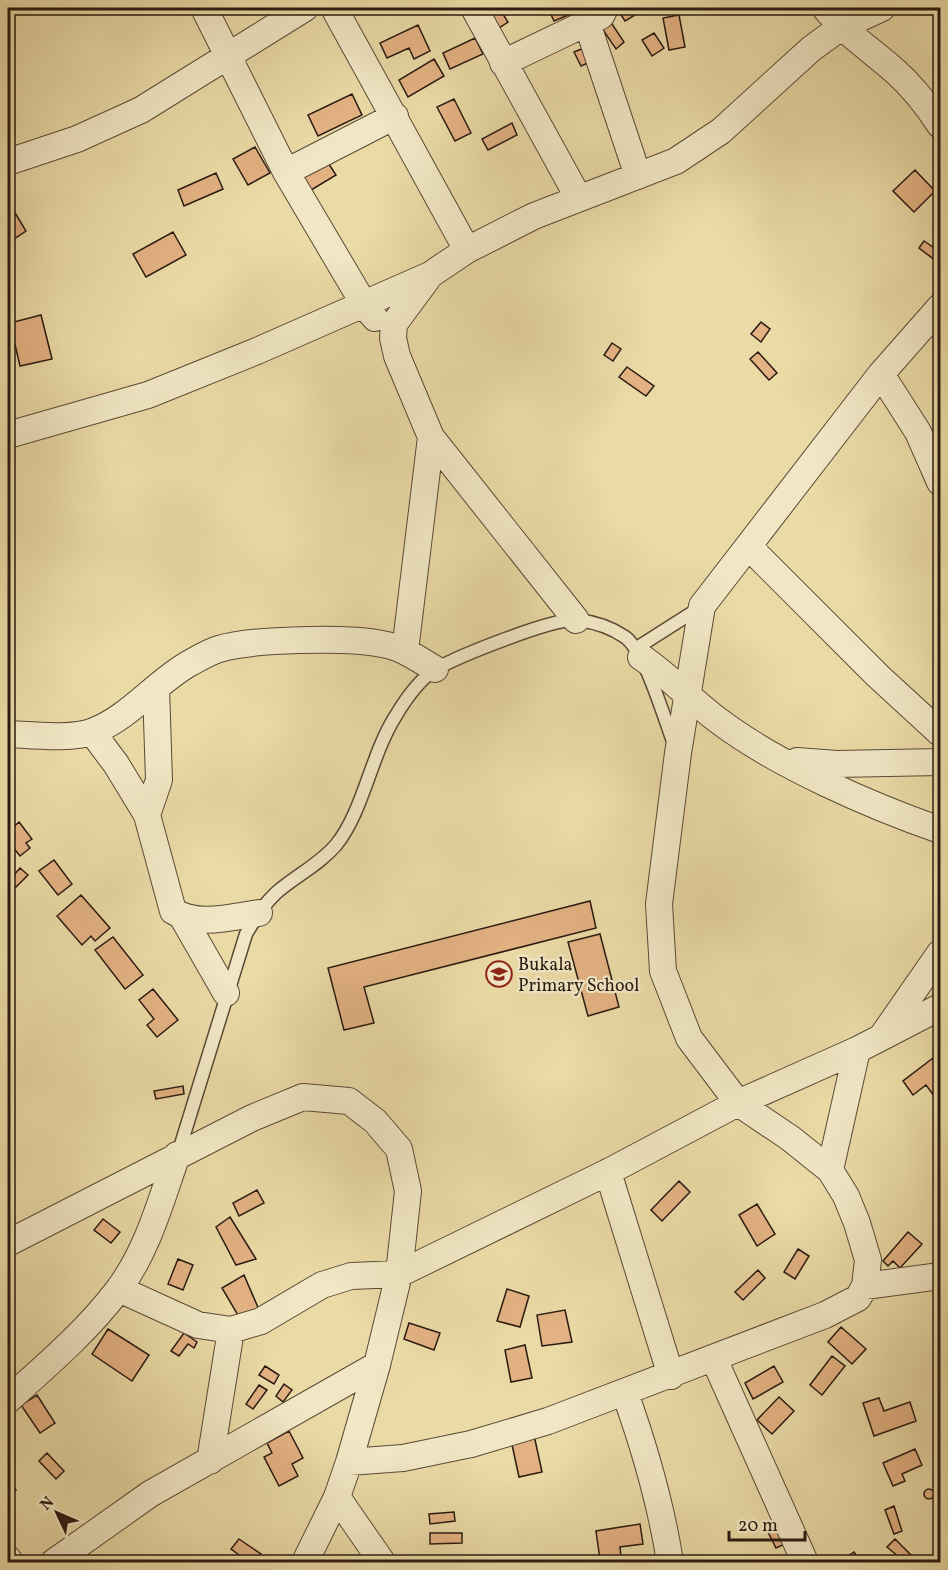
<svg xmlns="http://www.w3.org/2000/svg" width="948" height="1570" viewBox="0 0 948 1570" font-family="Vollkorn,serif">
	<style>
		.building { fill: #e3b283; stroke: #2a1a11; stroke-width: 1.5 }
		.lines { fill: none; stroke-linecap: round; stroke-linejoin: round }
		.service-casing { stroke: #5a4a36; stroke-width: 15 }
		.minor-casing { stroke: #5a4a36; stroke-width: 28 }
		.service { stroke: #f1e7c5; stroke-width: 12 }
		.minor { stroke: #f1e7c5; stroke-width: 26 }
		.labels { text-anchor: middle; stroke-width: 4.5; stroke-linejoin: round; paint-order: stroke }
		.poi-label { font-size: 18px; fill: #2a1a11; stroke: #f1e7c5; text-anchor: start }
	</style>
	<rect width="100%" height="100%" fill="#eadaa6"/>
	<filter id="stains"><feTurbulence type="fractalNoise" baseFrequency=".00333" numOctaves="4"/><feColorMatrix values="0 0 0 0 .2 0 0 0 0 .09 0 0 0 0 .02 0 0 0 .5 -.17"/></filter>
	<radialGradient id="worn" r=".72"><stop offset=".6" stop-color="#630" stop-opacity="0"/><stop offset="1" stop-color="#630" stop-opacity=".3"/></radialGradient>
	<path class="building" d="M483 8H499L508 22 496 30Z
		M548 8H571L573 13 554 21Z
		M623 8H647L625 21 618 10Z
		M679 15 685 47 669 50 663 18Z
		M608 18 624 42 616 49 599 24Z
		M418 25 430 51 414 59 409 48 387 58 380 43Z
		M654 33 664 48 652 56 642 40Z
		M475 38 483 54 450 69 443 53Z
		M584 48 590 62 581 66 574 52Z
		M434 59 444 76 408 97 399 80Z
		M352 94 362 115 318 136 308 115Z
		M454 99 471 133 455 141 437 107Z
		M512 123 517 135 488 150 482 139Z
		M255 147 270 173 248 185 233 159Z
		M325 158 336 175 303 195 292 178Z
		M915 170 935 191 914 212 893 191Z
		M216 173 223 189 184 206 178 190Z
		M8 201 26 231 8 243Z
		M173 232 186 255 146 277 133 254Z
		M924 241 940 252V264L919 248Z
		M41 315 52 359 20 366 10 323Z
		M761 322 770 329 761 342 751 334Z
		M612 343 621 349 613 361 604 355Z
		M758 352 777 373 769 380 750 359Z
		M627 367 654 386 646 396 619 377Z
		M19 822 32 839 26 843 30 848 20 856 8 841 15 835 11 829Z
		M54 860 72 884 58 895 39 871Z
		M20 868 28 875 12 891 8 887V882Z
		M81 895 110 928 95 941 91 936 82 945 57 916Z
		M590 901 596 928 364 987 374 1023 344 1030 328 968Z
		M600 934 619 1007 588 1016 568 942Z
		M113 937 143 975 125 989 95 950Z
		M153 989 178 1020 157 1037 147 1025 154 1019 139 1000Z
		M933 1058 940 1069V1104L926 1085 913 1095 903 1081Z
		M183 1086 184 1094 156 1099 154 1091Z
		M679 1181 690 1192 662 1221 651 1210Z
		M257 1190 264 1203 239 1216 233 1203Z
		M757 1204 775 1234 757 1246 739 1215Z
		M230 1217 256 1259 236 1265 216 1227Z
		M103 1219 120 1232 111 1243 94 1230Z
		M908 1232 922 1244 900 1268 893 1261 888 1266 883 1261Z
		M798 1249 809 1256 795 1279 784 1272Z
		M178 1259 193 1265 183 1290 168 1284Z
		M758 1270 765 1278 743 1300 735 1292Z
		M244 1275 260 1312 239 1317 222 1288Z
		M507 1289 529 1296 520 1327 497 1321Z
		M565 1310 572 1342 542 1346 537 1315Z
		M409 1323 440 1333 434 1350 404 1339Z
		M841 1327 866 1349 852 1364 828 1342Z
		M108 1329 149 1355 132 1381 92 1354Z
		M184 1333 197 1342 194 1348 188 1344 179 1356 171 1351Z
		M525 1345 532 1378 511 1382 505 1350Z
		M832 1356 845 1366 822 1395 810 1385Z
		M265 1366 279 1375 274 1384 259 1375Z
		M774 1366 783 1382 753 1399 745 1383Z
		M284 1384 292 1390 283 1402 276 1396Z
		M259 1385 267 1390 253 1409 246 1404Z
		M37 1395 55 1423 40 1433 21 1405Z
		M779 1397 794 1411 772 1434 757 1420Z
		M879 1398 884 1411 910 1402 916 1421 874 1436 863 1403Z
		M289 1431 303 1458 292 1464 298 1476 279 1486 264 1457 272 1453 267 1443Z
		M534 1435 542 1472 519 1477 511 1440Z
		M915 1449 922 1465 902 1474 905 1481 893 1486 883 1463Z
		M47 1453 64 1471 56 1479 39 1461Z
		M8 1484 16 1490 10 1499 8 1498Z
		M924 1494a5 5 0 1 1 10 0a5 5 0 1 1-10 0Z
		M894 1506 902 1531 894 1534 885 1510Z
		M454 1512 455 1521 430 1524 429 1514Z
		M774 1522 785 1544 776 1548 765 1526Z
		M640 1524 643 1544 620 1547 621 1557 600 1560 596 1531Z
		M430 1533H462V1543L430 1544Z
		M239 1539 261 1554 255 1562 238 1561 242 1557 231 1549Z
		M895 1539 912 1556 905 1562 887 1547Z
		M854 1552 861 1562H847L844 1559Z"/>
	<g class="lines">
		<g class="service-casing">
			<path id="service" d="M635 649 701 607
				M178 1154 246 934C255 919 263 905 276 893 295 876 319 865 336 845 363 812 371 755 395 717 405 700 420 679 436 669 459 656 555 617 578 620 594 622 612 628 625 637 645 651 664 718 674 744"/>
		</g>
		<g class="minor-casing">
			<path id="minor" d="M204 8 286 172 365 306 375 318
				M334 8 467 250
				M474 8 578 197
				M825 8C845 33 870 49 895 71 913 87 927 105 940 125
				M587 23 638 176
				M503 63 601 16 605 8
				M8 162 77 139 141 110 305 8
				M286 172 395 116
				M428 278 394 324 393 338 397 356 431 437 576 620
				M881 374 918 432 940 482
				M8 435 148 395 257 351 430 275 467 250 534 216 676 161 721 131 811 49 841 27 882 8
				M749 547 878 676 940 733
				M405 651 431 437
				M641 657C669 676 692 701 719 721 777 765 871 806 940 830
				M92 732 116 764 147 815 173 911C197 927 232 917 259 913
				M8 734C31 735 72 740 94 731 130 717 156 682 190 663 199 658 209 652 219 649 251 639 348 637 382 644 402 647 418 659 435 669
				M797 761 837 764 940 762
				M147 815 159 780 156 688
				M183 918 226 993
				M883 1035 940 953
				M830 1170 857 1050
				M608 1172 671 1376
				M8 1243 252 1118 303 1097 349 1101 375 1121 399 1149 408 1191 399 1274 377 1365 349 1462 337 1497 305 1562
				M865 1286 940 1276
				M119 1289 198 1325 231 1330 261 1321 322 1285 351 1276 399 1274 608 1172 738 1103 857 1050 940 1007
				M714 1359 805 1562
				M625 1393C645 1449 661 1504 670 1562
				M8 1400C46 1366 87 1331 118 1290 148 1250 161 1200 177 1155
				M210 1461 231 1330
				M349 1462 403 1458 471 1444 548 1421 825 1315 858 1298 865 1286 868 1260 857 1223 846 1196 830 1170 790 1138 738 1103 689 1038 663 971 659 904 678 753 702 606 881 374 940 307
				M337 1497 382 1562
				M8 1559 10 1562
				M54 1562 150 1494 377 1365"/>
		</g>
		<use href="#service" class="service"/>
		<use href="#minor" class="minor"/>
	</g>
	<defs>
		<g id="school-ring" transform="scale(1.35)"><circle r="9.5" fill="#f1e7c5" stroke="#8f2418" stroke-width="1.5"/><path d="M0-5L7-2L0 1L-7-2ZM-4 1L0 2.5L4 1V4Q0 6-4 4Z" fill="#8f2418"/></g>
	</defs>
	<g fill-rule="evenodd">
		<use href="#school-ring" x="499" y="974"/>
	</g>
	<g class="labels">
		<g class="poi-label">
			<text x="518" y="970">Bukala<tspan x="518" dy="21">Primary School</tspan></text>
		</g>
	</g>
	<rect width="948" height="1570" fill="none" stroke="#eadaa6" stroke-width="30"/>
	<rect x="9" y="9" width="930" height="1552" fill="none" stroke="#2a1a11" stroke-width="3"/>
	<rect x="15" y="15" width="918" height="1540" fill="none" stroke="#2a1a11" stroke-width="1.5"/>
	<g transform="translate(57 1513) rotate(314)" stroke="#f1e7c5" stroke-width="4.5" paint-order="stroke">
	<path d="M0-4.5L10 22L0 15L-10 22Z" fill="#2a1a11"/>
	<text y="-9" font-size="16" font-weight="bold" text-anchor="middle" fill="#2a1a11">N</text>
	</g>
	<path d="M729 1531v9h76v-9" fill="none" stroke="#2a1a11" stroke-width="3"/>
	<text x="738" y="1531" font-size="18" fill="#2a1a11" stroke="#f1e7c5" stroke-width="4.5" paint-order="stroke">20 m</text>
	<rect width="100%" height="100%" filter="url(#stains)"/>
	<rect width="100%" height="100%" fill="url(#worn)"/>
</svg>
